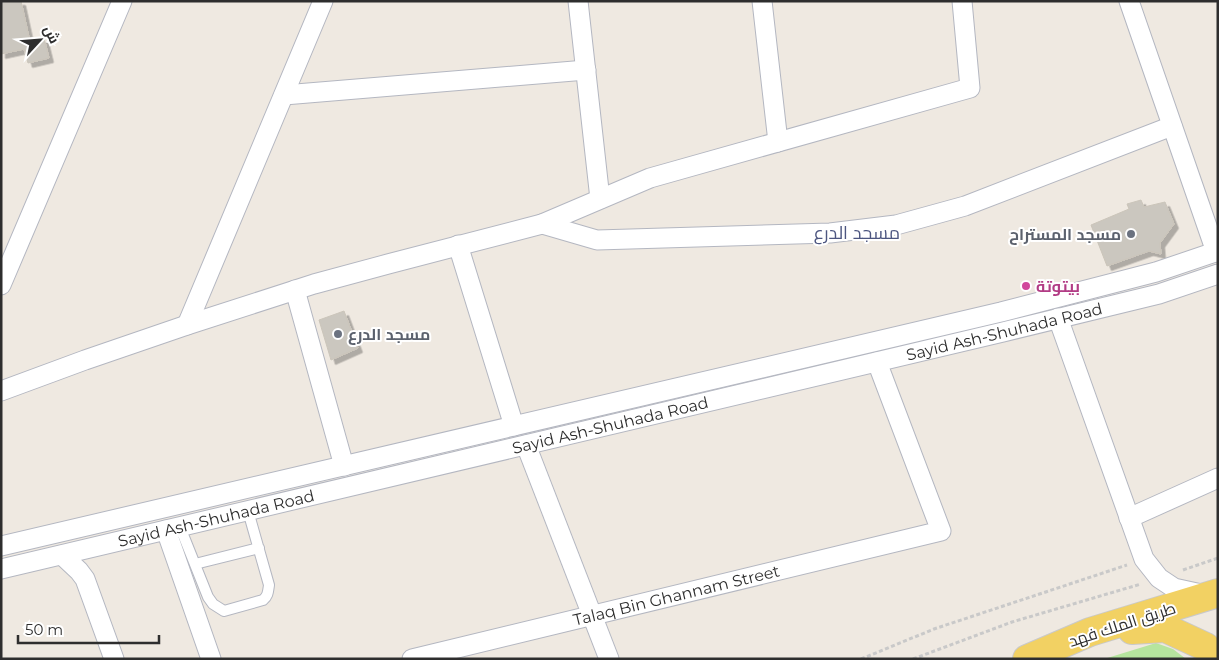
<svg xmlns="http://www.w3.org/2000/svg" width="1219" height="660" viewBox="0 0 1219 660" font-family="Montserrat,Cairo,sans-serif">
	<style>
		.green { fill: #b6e59e }
		.building { fill: #cbc7bf; stroke: #cbc5ba; filter: url(#shadow) }
		.lines { fill: none; stroke-linecap: round; stroke-linejoin: round }
		.service-casing { stroke: #b4b7c1; stroke-width: 12 }
		.minor-casing { stroke: #b4b7c1; stroke-width: 21 }
		.primary-casing { stroke: #c9c9c9; stroke-width: 30 }
		.path { stroke: #c9c9c9; stroke-width: 3; stroke-dasharray: 4 2.5; stroke-linecap: butt }
		.service { stroke: #fff; stroke-width: 10 }
		.minor { stroke: #fff; stroke-width: 19 }
		.primary { stroke: #f2d163; stroke-width: 28 }
		.worship-dot { fill: #6b7280; stroke: #fff; stroke-width: 2 }
		.hotel-dot { fill: #d1479c; stroke: #fff; stroke-width: 2 }
		.labels { text-anchor: middle; stroke-width: 4; stroke-linejoin: round; paint-order: stroke }
		.worship-label { font-size: 16px; font-weight: bold; fill: #5b616d; stroke: #fff; text-anchor: end }
		.hotel-label { font-size: 16px; font-weight: bold; fill: #b23c85; stroke: #fff; text-anchor: start }
		.street-label { font-size: 16px; fill: #2e2e2e; stroke: #fff }
		.neighbourhood-label { font-size: 18px; fill: #4d5680; stroke: #fff }
	</style>
	<defs>
		<filter id="shadow"><feDropShadow dx="4.5" dy="4.5" stdDeviation="0" flood-color="#0004"/></filter>
	</defs>
	<rect width="100%" height="100%" fill="#efe9e1"/>
	<path class="green" d="M1156 643 1173 649 1186 659H1104Z"/>
	<path class="building" d="M1 1H21L30 42 44 38 49 58 28 63 24 49 1 54Z
		M1141 200 1144 207 1165 202 1174 224 1160 243 1161 254 1149 251 1107 266 1091 225 1129 209 1127 204Z
		M344 311 358 348 331 360 319 320Z"/>
	<g class="lines">
		<g class="service-casing">
			<path id="service" d="M180 527 208 597 213 604 224 611 263 600C268 596 268 592 269 585L248 511
				M195 564 259 548"/>
		</g>
		<g class="minor-casing">
			<g id="minor">
				<path d="M578 1 600 199"/>
				<path d="M762 1 778 142"/>
				<path d="M1129 1 1216 252"/>
				<path d="M284 95 586 70"/>
				<path d="M542 224 597 240 830 233 896 225 965 206 1172 126"/>
				<path d="M458 245 514 426"/>
				<path d="M1 285 122 1"/>
				<path d="M295 290 344 466"/>
				<path d="M1058 318 1144 559 1159 578 1174 588 1206 595"/>
				<path d="M187 325 323 1"/>
				<path d="M1 391 85 360 187 325 314 284 388 264 542 224 650 178 970 88 962 1"/>
				<path d="M526 445 609 659"/>
				<path d="M1129 518 1218 478"/>
				<path d="M166 530 211 659"/>
				<path d="M1 546 1001 312 1156 272 1218 251"/>
				<path d="M62 555 79 571 85 579 114 659"/>
				<path id="s1" d="M1 569 1003 332 1159 294 1218 274"/>
				<path id="s2" d="M412 659 941 531 877 362"/>
			</g>
		</g>
		<g class="primary-casing">
			<path id="primary" d="M1132 630 1165 628 1206 647 1215 659
				M1027 659 1090 632 1218 593"/>
		</g>
		<path class="path" d="M1183 570 1218 558
			M861 659 934 629 1127 565
			M913 659 1012 622 1141 584"/>
		<use href="#service" class="service"/>
		<use href="#minor" class="minor"/>
		<use href="#primary" class="primary"/>
	</g>
	<g class="worship-dot">
		<circle cx="1131" cy="234" r="5"/>
		<circle cx="338" cy="334" r="5"/>
	</g>
	<circle class="hotel-dot" cx="1026" cy="286" r="5"/>
	<g class="labels">
		<g class="worship-label">
			<text x="1121" y="240">مسجد المستراح</text>
			<text x="348" y="340" text-anchor="start">مسجد الدرع</text>
		</g>
		<g class="hotel-label">
			<text x="1036" y="292">بيتوتة</text>
		</g>
		<g class="street-label">
			<text dy="6" stroke="none"><textPath href="#s1" startOffset="1031">Sayid Ash-Shuhada Road</textPath></text>
			<text dy="6" stroke="none"><textPath href="#s1" startOffset="626">Sayid Ash-Shuhada Road</textPath></text>
			<text dy="6" stroke="none"><textPath href="#s1" startOffset="221">Sayid Ash-Shuhada Road</textPath></text>
			<text dy="6" stroke="none"><textPath href="#s2" startOffset="272">Talaq Bin Ghannam Street</textPath></text>
			<text transform="translate(1122 624) rotate(-18)" y="6">طريق الملك فهد</text>
		</g>
		<g class="neighbourhood-label">
			<text x="857" y="239">مسجد الدرع</text>
		</g>
	</g>
	<rect width="1219" height="660" fill="none" stroke="#2e2e2e" stroke-width="5"/>
	<g transform="translate(40 40) rotate(64)" stroke="#ffffff" stroke-width="4" paint-order="stroke">
	<path d="M0-4L9 19L0 12L-9 19Z" fill="#2e2e2e"/>
	<text y="-8" font-size="14" font-weight="bold" text-anchor="middle" fill="#2e2e2e">ش</text>
	</g>
	<path d="M18 635v8h141v-8" fill="none" stroke="#2e2e2e" stroke-width="2.5"/>
	<text x="25" y="635" font-size="15" fill="#2e2e2e" stroke="#ffffff" stroke-width="4" paint-order="stroke">50 m</text>
</svg>
